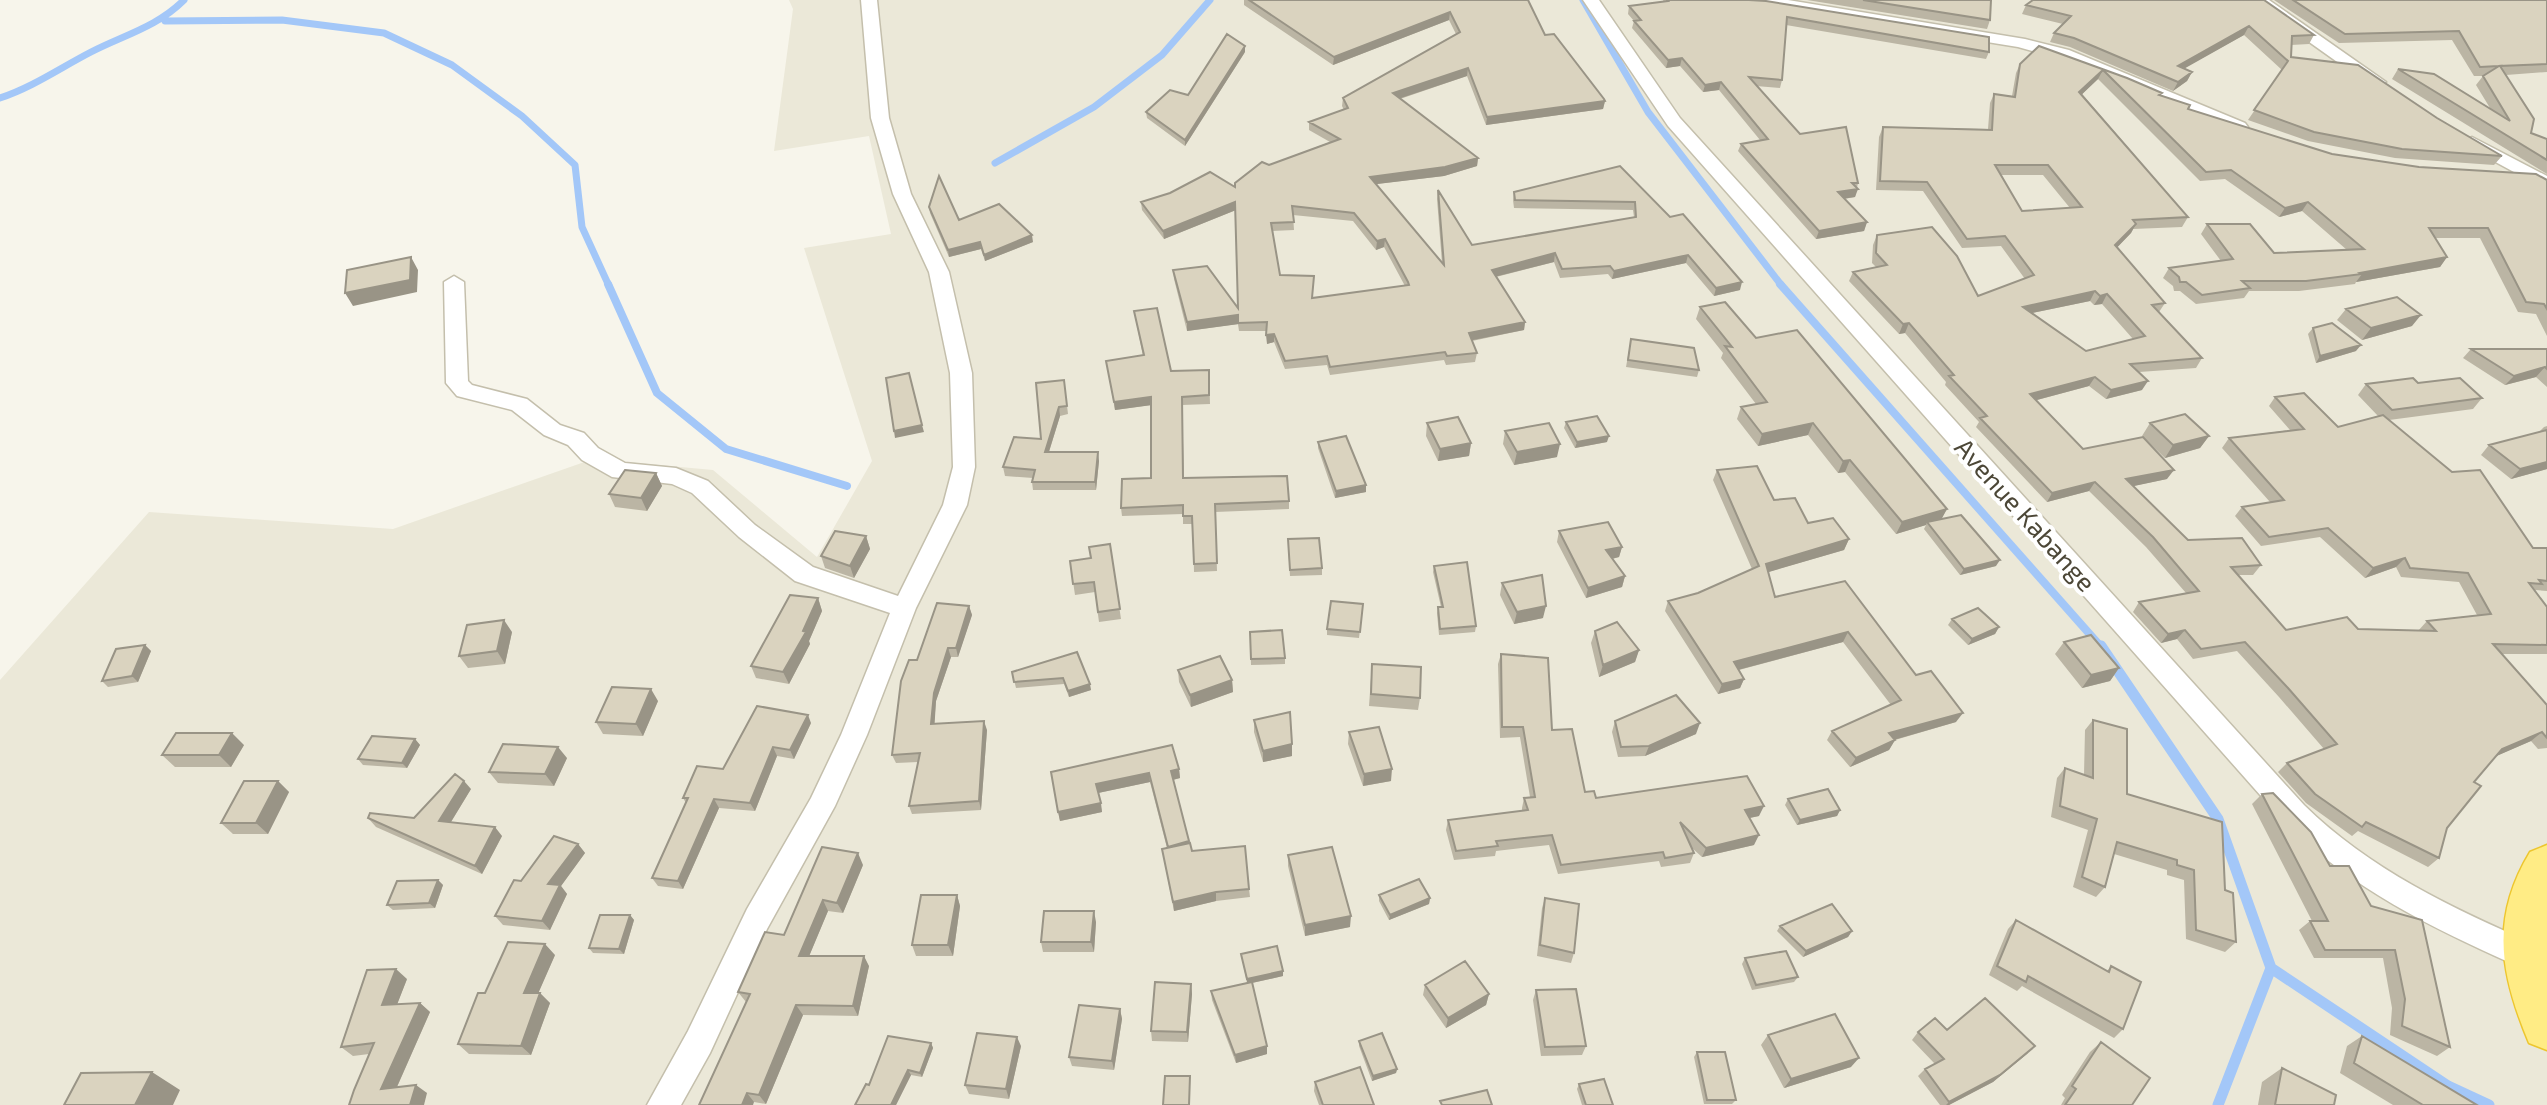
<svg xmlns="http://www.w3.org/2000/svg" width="2547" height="1105" viewBox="0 0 2547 1105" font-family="'Exo 2',sans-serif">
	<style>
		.residential { fill: #ebe8d8 }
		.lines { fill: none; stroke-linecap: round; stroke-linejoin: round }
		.stream-far2 { stroke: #a3c7f8; stroke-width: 7 }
		.stream-far1 { stroke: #a3c7f8; stroke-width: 8 }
		.stream { stroke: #a3c7f8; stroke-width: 11 }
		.minor-casing { stroke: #c4bfac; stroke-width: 3 }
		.trunk-casing { stroke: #edc62e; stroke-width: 3 }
		.minor { fill: #fff; fill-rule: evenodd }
		.trunk { fill: #ffec85; fill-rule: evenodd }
		.wall { fill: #bbb5a4; fill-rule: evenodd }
		.shaded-wall { fill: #999486 }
		.building { fill: #dad3bf; stroke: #999486; stroke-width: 2; fill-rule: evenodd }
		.labels { text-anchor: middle; stroke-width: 8; stroke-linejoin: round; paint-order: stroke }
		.street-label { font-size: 26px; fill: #4c4737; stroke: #fff }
	</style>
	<rect width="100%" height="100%" fill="#f7f5eb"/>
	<path class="residential" d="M789 0H2547V1105H0V680L149 512 393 529 593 459 713 470 817 557 872 461 804 248 891 234 869 136 774 151 793 9Z"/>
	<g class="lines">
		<path class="stream-far2" d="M1583 0 1648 112 1782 286
			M165 21 282 20 384 33 452 65 522 116 575 165 582 227 609 286
			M0 98C33 87 60 68 91 52 124 35 157 27 184 0
			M995 163 1094 107 1162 55 1210 0"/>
		<path class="stream-far1" d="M608 284 657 393 726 449 847 486
			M1780 284 2102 648"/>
		<path class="stream" d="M2101 646 2218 819 2271 968 2448 1086 2489 1105
			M2218 1105 2271 968"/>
		<g class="minor-casing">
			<path id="minor" d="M861 0H877L889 118 911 194 949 272 972 373 975 467 967 505 916 608 867 735 835 806 767 929 710 1053 681 1105H647L688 1031 747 909 811 798 841 735 890 613 795 581 739 537 692 493 672 484 612 477 582 460 568 445 544 435 512 410 457 396 446 383 444 282 454 276 464 282 468 381 472 385 527 399 560 425 584 433 598 448 625 463 676 468 708 481 755 525 813 567 898 596 943 505 953 467 950 373 929 272 893 194 871 118Z
				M1583 0H1599L1680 118 2304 805C2369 869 2453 909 2537 945L2541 955 2537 965 2526 969 2515 965C2432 928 2349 887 2284 822L1668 126Z
				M1750 0H1788L2025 39 2069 50 2245 123 2248 127 2245 131H2233L2057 58 2018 47 1758 5Z
				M2250 0H2269L2386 82 2377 87 2371 86Z
				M2472 137 2547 176V190L2466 146 2463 142Z"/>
		</g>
		<g class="trunk-casing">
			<path id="trunk" d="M2547 845V1050L2529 1043C2500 974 2490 918 2530 852Z"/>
		</g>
		<use href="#minor" class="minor"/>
		<use href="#trunk" class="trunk"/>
	</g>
	<path class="wall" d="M1244 0H1528L1545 35 1605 101 1603 109 1486 125 1467 76 1400 99 1478 158 1477 166 1444 176 1376 184 1442 263 1437 199 1438 190 1472 245 1634 217 1633 210 1514 208 1513 200 1514 192 1620 166 1740 290 1714 296 1686 263 1612 279 1608 274 1560 278 1554 262 1496 277 1525 322 1524 330 1472 341 1477 353 1475 362 1446 365 1444 360 1330 375 1327 365 1285 369 1274 342 1267 344V331H1239L1238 324 1187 331 1174 279 1173 270 1238 308 1236 210 1164 239 1142 210 1141 202 1235 187 1269 165 1330 142 1309 130V122L1344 110 1342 106 1343 98 1456 34 1449 20 1333 65 1244 5ZM1293 215 1353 221 1376 250 1384 247 1405 286 1313 298 1280 275 1272 231 1294 230Z
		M1663 0H1749L1989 52 1986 59 1786 25 1782 80 1780 88 1756 86 1800 134 1858 183 1855 197 1844 199 1867 222 1864 231 1816 239 1738 151 1741 144 1760 140 1719 90 1703 92 1680 66 1666 68 1632 28 1634 21 1628 14 1629 6 1664 2Z
		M1807 0H1991L1990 20 1987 29Z
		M2264 0 2314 35 2309 44 2291 45V57L2437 118 2502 156 2494 165 2395 158 2308 141 2248 120 2282 70 2244 35 2184 68 2192 72 2187 81 2173 91 2070 47 2050 42 2054 33 2063 24 2022 14 2026 5Z
		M2274 0H2547V72L2506 75 2531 133 2547 139V174L2392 79 2398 69 2490 108 2476 85 2483 76H2474L2452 40 2339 43Z
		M2039 46 2162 93 2160 96 2188 109 2332 154 2419 167 2547 180V336L2536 314 2518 312 2480 238H2435L2447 257 2440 267 2356 282 2355 284 2299 291H2249L2244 298 2196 304 2180 291H2174L2173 286 2163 278 2169 268 2221 261 2201 234 2207 224 2274 253 2347 250 2302 211 2279 217 2225 179 2200 181 2098 79 2082 94 2188 217 2182 227 2133 229 2131 233 2117 247 2165 303 2159 312 2202 358 2196 368 2139 372 2142 390 2106 399 2089 386 2037 400 2083 449 2167 479 2133 486 2188 540 2261 565 2253 575H2238L2286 630 2358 629 2418 631 2427 621 2477 615 2459 582 2401 577 2396 567 2365 578 2320 537 2261 546 2235 516 2242 507 2270 502 2222 448 2229 438 2290 430 2269 406 2275 397 2338 427 2378 416 2358 395 2366 384 2418 383 2482 398 2473 409 2389 420 2533 548H2547V591L2535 590 2547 607V654H2502L2547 705V748L2538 749 2531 741 2496 756 2474 782 2447 828 2439 858 2428 867 2358 831 2352 836 2306 803 2278 772 2287 763 2324 749 2279 697 2237 651 2193 659 2177 639 2161 643 2133 612 2139 602 2186 593 2146 547 2089 491 2047 502 1976 427 1979 422 1945 385 1946 382 1905 333 1899 334 1849 281 1853 272 1876 267 1872 263 1873 245 1877 235 1978 296 2025 279 2001 246 1962 248 1923 191 1876 190 1879 137 1883 127 1988 129 1990 103 1994 94 2012 96 2016 73 2020 64ZM2001 175H2043L2070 208 2022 211ZM2090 301 2094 305 2102 304 2133 339 2086 351 2032 313Z
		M1245 52 1185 146 1147 118 1146 112 1188 95Z
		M929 207 959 220 1033 242 985 261 981 249 949 257 930 213Z
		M1700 307 1756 338 1947 509 1941 519 1996 566 1960 575 1924 529 1926 525 1896 534 1845 472 1838 473 1808 435 1758 446 1737 419 1741 407 1756 404 1721 358 1723 353 1696 319Z
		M2346 309 2412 326 2362 340 2337 320Z
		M1134 311 1171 371 1209 370 1210 404 1182 405 1184 478 1289 501V509L1215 512 1217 571 1194 572 1193 524H1183V514L1122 516 1121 508 1151 478V405L1115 410 1106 361 1143 356Z
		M2313 328 2356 351 2316 363 2308 334Z
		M1631 339 1699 370 1697 377 1626 367Z
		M2471 349H2547V387L2536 377 2505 385 2463 358Z
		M1064 380 1068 414 1060 416 1049 452 1099 461 1096 490H1033L1032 482 1033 478 1005 476 1003 467 1041 439Z
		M1566 422 1607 442 1575 448 1564 428Z
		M1427 423 1471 443 1469 456 1438 461 1426 436Z
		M2150 423 2209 436 2200 448 2165 458 2142 436Z
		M2547 426V469L2511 479 2481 455 2489 445 2539 432 2544 427Z
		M1505 431 1557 457 1514 465 1503 444Z
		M1318 442 1366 485V492L1335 498 1318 448Z
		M1717 470 1774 500 1808 523 1849 539 1844 550 1768 572 1775 597 1845 581 1916 675 1956 722 1895 740 1889 750 1850 767 1827 740 1832 731 1891 705 1843 642 1739 670 1744 679 1740 688 1718 694 1665 611 1668 601 1698 593 1752 569 1713 480Z
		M656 473 662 486 647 511 615 507 609 494Z
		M1559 531 1622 547 1619 557 1612 559 1625 576 1622 587 1586 598 1557 542Z
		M866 536 870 549 854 578 825 568 821 556Z
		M1110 544 1121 619 1099 622 1095 592 1075 595 1070 561 1091 558Z
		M1288 546 1322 568V575L1290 576Z
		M1434 566 1476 626 1475 632 1439 635 1437 613 1438 607H1441L1433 572Z
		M1502 583 1543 618 1514 624 1500 595Z
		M818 598 822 611 809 641 810 644 789 684 756 678 751 666Z
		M1363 604 1359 638 1327 635V629Z
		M969 606 972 615 958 657H951L936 701 934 724 987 730 981 810 912 814 909 806 918 762 896 763 892 755 917 660Z
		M1952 619 1999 627 1995 634 1968 645 1948 625Z
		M1595 631 1639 650 1635 662 1599 677 1591 643Z
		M512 632 505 664 468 668 459 656Z
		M1250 632 1285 658V664L1251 665Z
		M2064 642 2119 668 2110 681 2082 688 2055 654Z
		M145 645 151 651 138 682 108 687 102 681Z
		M1077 652 1091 690 1069 697 1064 684 1016 688 1012 672Z
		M1501 654 1552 730 1585 792 1596 798 1759 816 1749 818 1754 845 1702 857 1692 848 1694 853 1690 863 1661 867 1659 861 1558 874 1549 845 1496 851 1495 856 1454 860 1446 830 1448 820 1522 811V808L1524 798 1530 797 1520 737 1500 738 1498 664Z
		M1372 664 1420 698 1418 710 1369 706Z
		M1178 670 1232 680 1233 692 1191 707 1179 682Z
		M658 701 643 736 603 734 596 722Z
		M1254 720 1292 744V756L1263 762 1254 732Z
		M2093 720 2127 794 2225 890 2236 942 2225 952 2186 939 2184 880 2167 875V870L2114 854 2105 887 2096 897 2073 887 2088 830 2051 817 2057 778 2065 768 2084 775 2085 730Z
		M1615 721 1696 734 1645 756 1618 757 1612 732Z
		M811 723 794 759 777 756 755 811 719 808 683 889 658 886 652 878 686 803 683 798 723 769Z
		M1349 732 1391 781 1363 786 1348 744Z
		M415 739 420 745 407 768 363 765 358 759Z
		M244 745 231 767H175L162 755Z
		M567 758 554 786 498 783 489 772Z
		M1179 769 1180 778 1173 780 1189 843 1192 851 1249 889 1250 897 1216 901 1174 911 1162 849 1167 848 1150 782 1098 793 1102 812 1060 821 1051 772Z
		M278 781 289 792 268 834H233L221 823Z
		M471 789 451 822 502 836 482 874 376 827 368 818H414Z
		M2262 794 2330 866H2349L2450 1047 2437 1056 2390 1035 2392 1008 2383 958H2314L2299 930 2310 921H2312L2252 804Z
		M1788 799 1840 810 1837 816 1797 825 1785 805Z
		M578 844 585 853 561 886 567 894 550 930 503 925 495 916Z
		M1288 855 1350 927 1305 936 1288 866Z
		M863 865 843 913 828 911 809 956 869 966 858 1016 803 1015 766 1104 754 1102 699 1105 746 1002 738 992 784 935Z
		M438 880 443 885 435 908 393 910 387 905Z
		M957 895 960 906 953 956H916L912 945Z
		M1379 895 1430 898 1429 904 1389 920 1379 901Z
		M1545 898 1574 953 1571 963 1537 956 1542 908Z
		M630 915 634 920 624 954 593 953 589 948Z
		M2016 920 2107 971 2111 966 2123 1029 2114 1038 2022 986 2017 991 1989 975 2008 929Z
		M1096 922 1094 952H1043L1041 942Z
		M1780 926 1852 931 1848 937 1803 957 1777 931Z
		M1241 954 1283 976 1252 983 1267 1054 1236 1063 1212 1000 1211 991 1247 983Z
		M555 955 538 993H540L550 1003 531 1055 469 1054 458 1044 485 993Z
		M1745 958 1798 977 1794 982 1752 990 1742 964Z
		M407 979 397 1004 420 1003 430 1012 397 1087 427 1093 349 1105 369 1054 353 1056 341 1047Z
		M1191 984 1192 994 1188 1042 1152 1041 1151 1031Z
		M1425 985 1489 994 1486 1005 1446 1028 1423 995Z
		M1536 990 1586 1046 1582 1055 1541 1056 1533 1000Z
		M1120 1009 1122 1019 1114 1070 1072 1066 1069 1057Z
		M1947 1030 2028 1053 1993 1082 1949 1105H1940L1918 1076 1925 1069 1935 1064 1912 1040 1918 1032Z
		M1768 1035 1851 1067 1784 1088 1761 1045Z
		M2362 1036 2477 1105H2393L2340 1073 2347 1046Z
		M1359 1041 1397 1069 1396 1073 1372 1081 1359 1046Z
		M2101 1042 2132 1105H2061L2065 1098 2062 1095 2090 1052Z
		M931 1043 933 1048 922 1077 911 1075 896 1105H855L869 1085Z
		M1021 1046 1009 1099 969 1094 965 1085Z
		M1697 1052 1736 1100 1732 1104H1704L1694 1057Z
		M2282 1068 2334 1105H2258L2262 1082Z
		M1315 1082 1374 1105H1319L1314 1091Z
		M1579 1084 1613 1105H1582L1577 1089Z"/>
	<path class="shaded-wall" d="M1450 12 1449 20 1333 65 1334 57Z
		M2249 26 2244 35 2173 75 2178 66Z
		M1245 46V52L1185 146V140Z
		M1682 58 1680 66 1666 68 1668 60Z
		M1468 68 1467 76 1392 101 1393 93Z
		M2103 70 2098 79 2075 101 2079 92Z
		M2192 72 2187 81 2173 91 2178 82Z
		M1721 82 1719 90 1703 92 1705 85Z
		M1605 101 1603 109 1486 125 1487 117Z
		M1478 158 1477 166 1444 176 1369 185 1370 177Z
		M1858 189 1855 197 1835 200 1838 192Z
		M1235 202 1236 210 1164 239 1163 231Z
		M2308 202 2302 211 2279 217 2285 208Z
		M1867 222 1864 231 1816 239 1819 231Z
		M2136 224 2131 233 2110 255 2115 245Z
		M1032 235 1033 242 985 261 984 255Z
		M1385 239 1384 247 1376 250 1377 241Z
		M980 242 981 249 949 257 948 250Z
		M1555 253 1554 262 1490 278 1492 270Z
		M1688 255 1686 263 1612 279 1614 271Z
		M411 257 418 270 417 292 353 306 345 293Z
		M2447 257 2440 267 2356 282 2362 274 2360 273Z
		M1742 282 1740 290 1714 296 1716 288Z
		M2095 291 2090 301 2018 316 2023 307Z
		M2107 294 2102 304 2094 305 2100 296Z
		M1238 315 1239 324 1187 331V322Z
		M2421 315 2412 326 2362 340 2371 328Z
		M1525 322 1524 330 1468 341 1469 333Z
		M1909 323 1905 333 1899 334 1903 324Z
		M1274 334V342L1267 344 1266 335Z
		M2361 345 2356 351 2316 363 2320 356Z
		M2545 367 2536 377 2505 385 2514 376Z
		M2095 377 2089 386 2025 403 2030 394Z
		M2148 381 2142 390 2106 399 2111 390Z
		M1151 397 1152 405 1115 410 1114 402Z
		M1059 407 1060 416 1046 461 1045 452Z
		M1813 423 1808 435 1758 446 1762 434Z
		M922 425 924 432 895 438 894 431Z
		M1609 436 1607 442 1575 448 1577 442Z
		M2209 436 2200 448 2165 458 2173 445Z
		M1471 443 1469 456 1438 461 1440 449Z
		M1560 444 1557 457 1514 465 1517 452Z
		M1098 452 1099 461 1096 490 1095 482Z
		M1850 460 1845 472 1838 473 1843 461Z
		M2547 462V469L2511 479 2520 469Z
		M2174 470 2167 479 2120 489 2126 479Z
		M656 473 662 486 647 511 641 498Z
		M2095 482 2089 491 2047 502 2052 493Z
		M1366 485V492L1335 498 1336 491Z
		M1947 509 1941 520 1927 522 1926 525 1896 534 1902 522Z
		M866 536 870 549 854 578 850 566Z
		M1849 539 1844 550 1762 574 1766 564Z
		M1622 547 1619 557 1603 561 1606 550Z
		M2405 558 2396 567 2365 578 2373 568Z
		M2000 560 1996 566 1960 575 1964 569Z
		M1625 576 1622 587 1586 598 1588 588Z
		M818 598 822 611 809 641 810 644 789 684 783 672Z
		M969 606 972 615 958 657 956 648Z
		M1546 606 1543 618 1514 624 1517 612Z
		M504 620 512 632 505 664 497 651Z
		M1999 627 1995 634 1968 645 1972 639Z
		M2185 630 2177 639 2161 643 2168 634Z
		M1848 632 1843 642 1730 672 1734 662Z
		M145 645 151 651 138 682 132 676Z
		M948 648 951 657 936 701 934 733 931 724 934 693Z
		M1639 650 1635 662 1599 677 1603 665Z
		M2119 668 2110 681 2082 688 2091 675Z
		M1744 679 1740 688 1718 694 1722 684Z
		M1232 680 1233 692 1191 707 1190 695Z
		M1090 684 1091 690 1069 697 1068 691Z
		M651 689 658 701 643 736 636 724Z
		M1963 713 1956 722 1883 743 1889 733Z
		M808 715 811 723 794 759 790 750Z
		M984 721 987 730 981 810 979 801Z
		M1700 723 1696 734 1645 756 1649 746Z
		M2542 732 2531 741 2492 758 2502 749Z
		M232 733 244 745 231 767 219 755Z
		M415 739 420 745 407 768 402 763Z
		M1895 740 1889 750 1850 767 1856 758Z
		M1292 744V756L1263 762V751Z
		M558 747 567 758 554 786 545 774Z
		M773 747 777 756 755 811 750 803Z
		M1179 769 1180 778 1172 780 1171 771Z
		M1392 769 1391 781 1363 786 1364 774Z
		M1149 773 1150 782 1098 793 1096 784Z
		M278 781 289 792 268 834 256 823Z
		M464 781 471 789 446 830 439 821Z
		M714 799 719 808 683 889 678 881Z
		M1101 803 1102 812 1060 821 1058 812Z
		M1764 806 1759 816 1740 820 1745 810Z
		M1840 810 1837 816 1797 825 1800 820Z
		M495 827 502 836 482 874 475 866Z
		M1759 835 1754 845 1702 857 1706 848Z
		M578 844 585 853 561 886 567 894 550 930 542 921 548 884Z
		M858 853 863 865 843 913 837 903Z
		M438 880 443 885 435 908 429 903Z
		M1216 892V901L1174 911 1173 902Z
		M957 895 960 906 953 956 948 945Z
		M1430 898 1429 904 1389 920 1390 915Z
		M823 900 828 911 805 966 799 956Z
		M1094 911 1096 922 1094 952 1091 942Z
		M630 915 634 920 624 954 619 949Z
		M1351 916 1350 927 1305 936V925Z
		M1852 931 1848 937 1803 957 1806 951Z
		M545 944 555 955 534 1003 524 993Z
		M864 956 869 966 858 1016 853 1006Z
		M396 969 407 979 393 1015 382 1005Z
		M1283 971V976L1247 984V979Z
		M1191 984 1192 994 1188 1042 1187 1032Z
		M540 993 550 1003 531 1055 521 1046Z
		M1489 994 1486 1005 1446 1028 1448 1018Z
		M420 1003 430 1012 392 1098 381 1089Z
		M796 1005 803 1015 766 1104 759 1095Z
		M1120 1009 1122 1019 1114 1070 1112 1061Z
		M1017 1037 1021 1046 1009 1099 1006 1089Z
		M931 1043 933 1048 922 1077 920 1073Z
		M1267 1046V1054L1236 1063 1235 1055Z
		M2028 1053 1993 1082 1949 1105H1946L1949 1102Z
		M1859 1058 1851 1067 1784 1088 1791 1079Z
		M1397 1069 1396 1073 1372 1081 1373 1076Z
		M908 1070 911 1075 896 1105H891Z
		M152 1072 180 1090 173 1105H135Z
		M416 1085 427 1093 424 1105H410Z
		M747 1093 754 1102 753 1105H742Z"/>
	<path class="building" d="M1249 0H1528L1545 35 1554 34 1604 99 1605 101 1487 117 1468 68 1393 93 1478 158 1445 167 1370 177 1444 265 1438 190 1472 245 1636 217 1635 202 1515 200 1514 192 1620 166 1670 217 1683 214 1742 282 1716 288 1688 255 1614 271 1610 266 1562 269 1555 253 1492 270 1525 322 1469 333 1477 353 1447 356 1445 352 1330 367 1327 356 1285 361 1274 334 1266 335 1267 322 1238 323V315L1187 322 1173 270 1207 266 1238 308 1235 202 1163 231 1141 202 1170 193 1210 172 1235 187V183L1262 162 1269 165 1340 139 1309 122 1348 108 1343 98 1460 32 1450 12 1334 57ZM1292 206 1354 213 1377 241 1385 239 1408 282 1409 285 1312 298 1314 276 1280 275 1271 223 1294 222Z
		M1667 0H1749L1766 1 1989 37V52L1787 17 1782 80 1749 77 1800 134 1846 127 1858 183H1852L1858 189 1838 192 1867 222 1819 231 1741 144 1768 139 1721 82 1705 85 1682 58 1668 60 1634 21 1641 20 1629 6 1668 1Z
		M1863 0H1991L1990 20Z
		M2033 0H2264L2314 35 2292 36 2291 57 2358 65 2437 118 2502 156 2402 149 2314 132 2254 110 2288 61 2249 26 2178 66 2192 72 2178 82 2074 38 2054 33 2071 16 2026 5Z
		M2293 0H2547V64L2500 66 2534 119 2531 133 2547 139V160L2398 69 2434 74 2510 121 2483 76 2499 66 2480 67 2459 31 2345 34Z
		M1227 34 1245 46 1185 140 1146 112 1170 90 1188 95Z
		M2039 46 2127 78 2162 93 2159 95 2190 105 2188 109 2332 154 2419 167 2536 174 2547 180V309L2544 304 2526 302 2488 228H2429L2447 257 2360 273 2362 274 2306 281H2242L2250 288 2202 295 2186 282H2180L2179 277 2169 268 2233 259 2207 224H2250L2274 253 2364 249 2308 202 2285 208 2231 170 2206 172 2103 70 2079 92 2188 217 2133 220 2136 224 2115 245 2165 303 2152 305 2202 358 2130 364 2148 381 2111 390 2095 377 2030 394 2083 449 2143 437 2174 470 2126 479 2188 540 2242 538 2261 565 2231 567 2286 630 2347 617 2358 629 2436 631 2427 621 2491 614 2468 573 2410 568 2405 558 2373 568 2328 528 2269 537 2242 507 2284 500 2229 438 2304 429 2275 397 2304 393 2338 427 2383 415 2452 472 2480 470 2533 548H2547V581L2539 580 2542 584 2529 583 2547 607V645L2493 644 2547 705V738L2542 732 2502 749 2474 782 2481 786 2447 828 2439 858 2366 822 2362 827 2315 794 2287 763 2337 744 2288 688 2245 642 2201 649 2185 630 2168 634 2139 602 2199 591 2153 537 2095 482 2052 493 1980 418 1987 416 1949 376 1954 375 1909 323 1903 324 1853 272 1887 265 1876 253 1877 235 1932 227 1957 256 1978 296 2034 275 2005 236 1967 239 1927 182 1880 181 1883 127 1992 130 1994 94 2015 97 2020 64ZM1995 165H2048L2082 207 2022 211ZM2095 291 2100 296 2107 294 2145 336 2086 351 2023 307Z
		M939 176 959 220 999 204 1032 235 984 255 980 242 948 250 929 207Z
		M411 257 410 280 345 293 347 270Z
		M2397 297 2421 315 2371 328 2346 309Z
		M1725 302 1756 338 1797 330 1947 509 1902 522 1850 460 1843 461 1813 423 1762 434 1741 407 1767 402 1725 346 1732 347 1700 307Z
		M1157 308 1171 371 1209 370V395L1182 397 1183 478 1287 476 1289 501 1215 504 1217 563 1194 564 1192 516H1183V505L1121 508 1122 479 1151 478V397L1114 402 1106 361 1144 355 1134 311Z
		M2332 323 2361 345 2320 356 2313 328Z
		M1631 339 1694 348 1699 370 1628 360Z
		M2471 349H2547V369L2545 367 2514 376Z
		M909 373 922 425 894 431 886 378Z
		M2413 378 2418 383 2460 378 2482 398 2392 410 2366 384Z
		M1064 380 1067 406 1059 407 1045 452H1098L1095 482H1032L1035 470 1003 467 1014 437 1041 439 1036 383Z
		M2185 414 2209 436 2173 445 2150 423Z
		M1597 416 1609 436 1577 442 1566 422Z
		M1458 417 1471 443 1440 449 1427 423Z
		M1549 423 1560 444 1517 452 1505 431Z
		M2547 430V462L2520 469 2489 445Z
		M1346 436 1366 485 1336 491 1318 442Z
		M1757 466 1774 500 1795 498 1808 523 1833 518 1849 539 1766 564 1775 597 1845 581 1916 675 1931 671 1963 713 1889 733 1895 740 1856 758 1832 731 1901 700 1848 632 1734 662 1744 679 1722 684 1668 601 1698 593 1759 566 1717 470Z
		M625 470 656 473 641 498 609 494Z
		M1961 515 2000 560 1964 569 1927 522Z
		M1608 522 1622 547 1606 550 1625 576 1588 588 1559 531Z
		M835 531 866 536 850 566 821 556Z
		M1319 538 1322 568 1290 570 1288 539Z
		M1110 544 1120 609 1098 612 1094 582 1073 584 1070 561 1091 558 1089 547Z
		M1467 562 1476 626 1440 629 1438 607H1443L1434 566Z
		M1542 575 1546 606 1517 612 1502 583Z
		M790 595 818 598 803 631 806 632 783 672 751 666Z
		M1331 601 1363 604 1360 632 1327 629Z
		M937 603 969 606 956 648H948L934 693 931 724 984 721 979 801 909 806 920 753 892 755 901 681 909 660H917Z
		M1978 608 1999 627 1972 639 1952 619Z
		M504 620 497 651 459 656 467 625Z
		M1617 622 1639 650 1603 665 1595 631Z
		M1282 630 1285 658 1251 659 1250 632Z
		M2091 635 2119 668 2091 675 2064 642Z
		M145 645 132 676 102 681 116 649Z
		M1077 652 1090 684 1068 691 1063 678 1014 682 1012 672Z
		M1501 654 1548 658 1552 730 1572 729 1585 792 1594 791 1596 798 1747 776 1764 806 1745 810 1759 835 1706 848 1680 822 1694 853 1665 858 1663 852 1561 865 1552 835 1496 841 1498 846 1456 851 1448 820 1528 810 1524 798 1535 797 1523 727H1502Z
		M1220 656 1232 680 1190 695 1178 670Z
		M1372 664 1421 667 1420 698 1371 694Z
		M612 687 651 689 636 724 596 722Z
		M1676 695 1700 723 1649 746 1621 747 1615 721Z
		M757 706 808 715 790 750 773 747 750 803 714 799 678 881 652 878 688 798H683L697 766 723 769Z
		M1290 712 1292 744 1263 751 1254 720Z
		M2093 720 2127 729V794L2222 822 2225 890 2233 893 2236 942 2196 930 2194 870 2177 865V860L2117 842 2105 887 2082 877 2097 819 2060 806 2065 768 2093 778Z
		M1379 727 1392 769 1364 774 1349 732Z
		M176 733H232L219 755H162Z
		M372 736 415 739 402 763 358 759Z
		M503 744 558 747 545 774 489 772Z
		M1172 745 1179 769 1171 771 1189 841 1168 847 1149 773 1096 784 1101 803 1058 812 1051 772Z
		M455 774 464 781 439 821 495 827 475 866 368 818 370 813 414 818Z
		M244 781H278L256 823H221Z
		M1828 789 1840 810 1800 820 1788 799Z
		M2273 793 2311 832 2330 866H2349L2371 906 2422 920 2450 1047 2402 1026 2405 999 2395 950H2325L2310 921H2328L2262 794Z
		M554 836 578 844 548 884 560 885 542 921 495 916 514 880 521 881Z
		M1190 843 1192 851 1245 846 1249 889 1216 892 1173 902 1162 849Z
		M822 847 858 853 837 903 823 900 799 956H864L853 1006 796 1005 759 1095 747 1093 742 1105H699L750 994 738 992 765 932 784 935Z
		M1332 847 1351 916 1305 925 1288 855Z
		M1419 879 1430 898 1390 915 1379 895Z
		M438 880 429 903 387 905 397 881Z
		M921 895H957L948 945H912Z
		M1545 898 1579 904 1574 953 1540 945Z
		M1832 904 1852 931 1806 951 1780 926Z
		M1044 911H1094L1091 942H1041Z
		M600 915H630L619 949 589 948Z
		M2016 920 2109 972 2111 966 2141 982 2123 1029 2028 976 2026 982 1997 966Z
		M508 942 545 944 524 993H540L521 1046 458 1044 478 993H485Z
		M1277 946 1283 971 1247 979 1241 954Z
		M1786 951 1798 977 1756 985 1745 958Z
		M1465 961 1489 994 1448 1018 1425 985Z
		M396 969 382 1005 420 1003 381 1089 416 1085 410 1105H349L354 1090 374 1043 341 1047 367 970Z
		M1155 982 1191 984 1187 1032 1151 1031Z
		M1252 982 1267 1046 1235 1055 1211 991Z
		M1576 989 1586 1046 1545 1047 1536 990Z
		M1985 998 2035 1046 2000 1075 1949 1102 1925 1069 1944 1059 1918 1032 1935 1018 1947 1030Z
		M1079 1005 1120 1009 1112 1061 1069 1057Z
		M1835 1014 1859 1058 1791 1079 1768 1035Z
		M977 1033 1017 1037 1006 1089 965 1085Z
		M1382 1033 1397 1069 1373 1076 1359 1041Z
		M888 1036 931 1043 920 1073 908 1070 891 1105H855L866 1084 869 1085Z
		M2362 1036 2477 1105H2423L2354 1063Z
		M2101 1042 2150 1078 2132 1105H2065L2076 1089 2072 1086Z
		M1697 1052H1725L1736 1100H1707Z
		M1360 1067 1374 1105H1323L1315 1082Z
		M2282 1068 2336 1095 2334 1105H2275Z
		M152 1072 135 1105H64L81 1073Z
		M1165 1076H1190L1189 1105H1163Z
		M1604 1079 1613 1105H1586L1579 1084Z
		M1487 1090 1492 1105H1442L1440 1101Z"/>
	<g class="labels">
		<g class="street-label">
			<text transform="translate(2025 515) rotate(48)" y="9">Avenue Kabange</text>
		</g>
	</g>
</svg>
